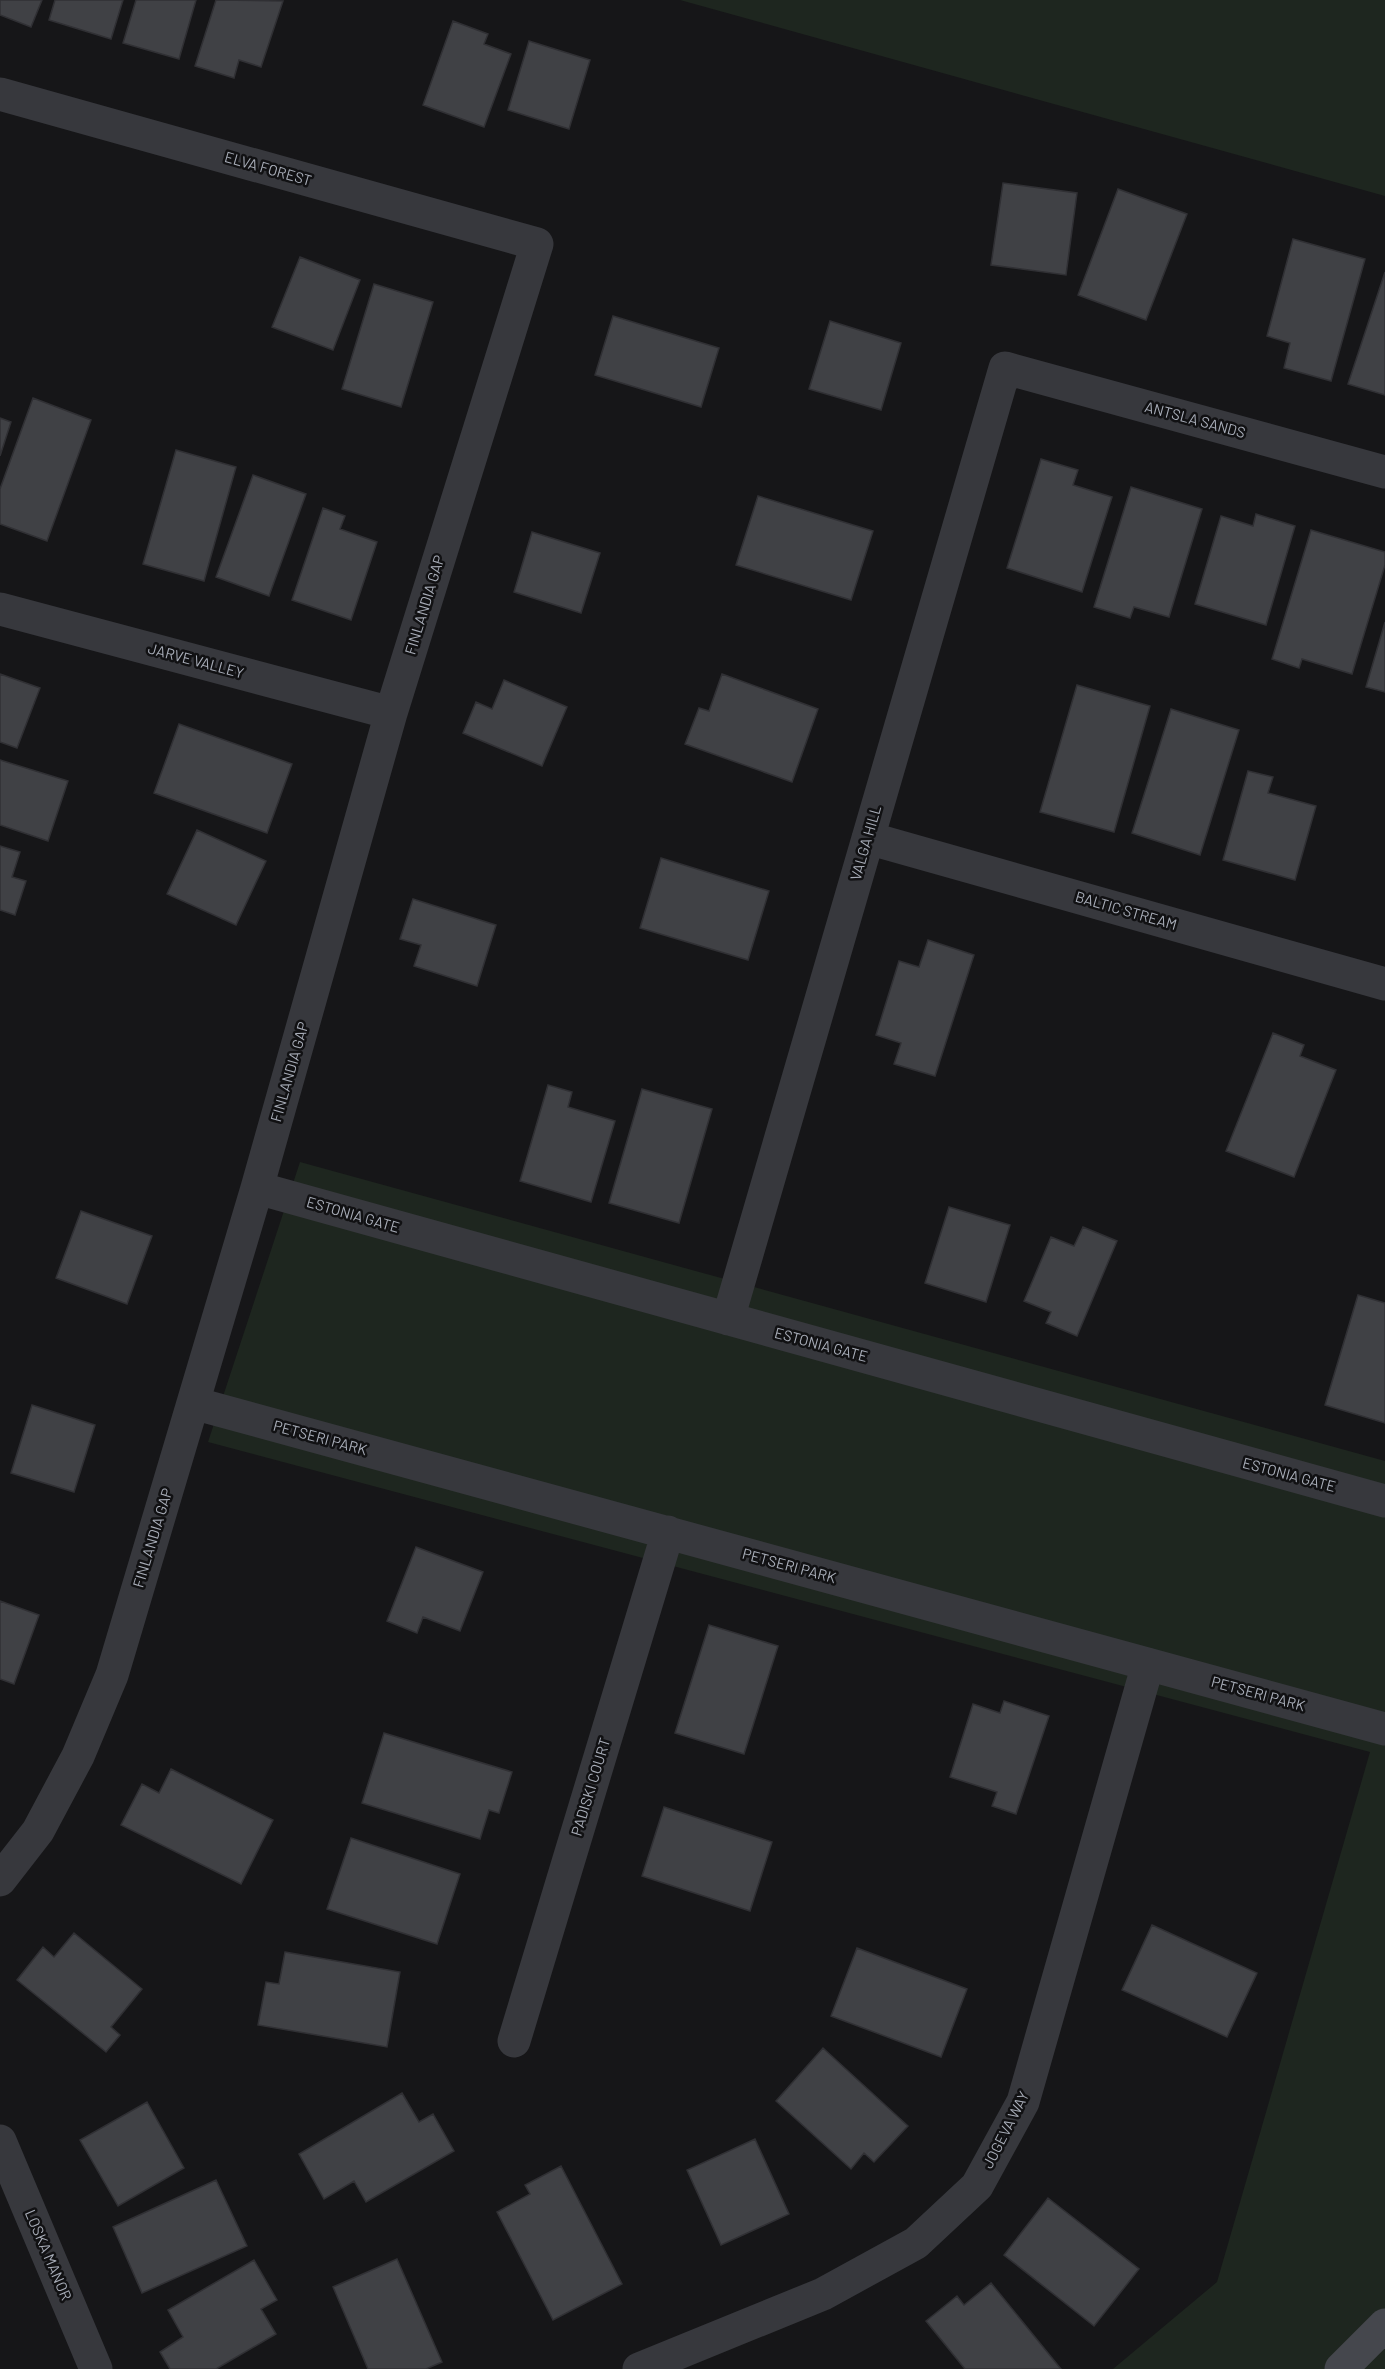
<svg xmlns="http://www.w3.org/2000/svg" width="1385" height="2369" viewBox="0 0 1385 2369" font-family="Barlow,sans-serif">
	<style>
		.green { fill: #1e261f }
		.building { fill: #404145; stroke: #303034; stroke-width: 1.5 }
		.lines { fill: none; stroke-linecap: round; stroke-linejoin: round }
		.street { stroke: #37383d; stroke-width: 33 }
		.secondary { stroke: #45474d; stroke-width: 33 }
		.labels { text-anchor: middle; stroke-width: 5; stroke-linejoin: round; paint-order: stroke }
		.street-label { font-size: 15px; fill: #a8adb8; stroke: #111113 }
	</style>
	<rect width="100%" height="100%" fill="#161618"/>
	<path class="green" d="M680 0H1385V196Z
		M300 1162 1385 1461V2369H1113L1217 2282 1370 1752 208 1442Z"/>
	<path class="building" d="M0 0H42L31 27 0 15Z
		M55 0H123L111 39 49 20Z
		M136 0H196L179 59 123 43Z
		M216 0 283 1 261 67 239 60 234 78 195 66Z
		M453 21 488 34 484 44 511 54 484 127 423 105Z
		M529 41 590 60 569 129 508 110Z
		M1003 183 1077 193 1066 275 991 265Z
		M1118 189 1187 214 1146 320 1078 295Z
		M1293 239 1365 259 1331 381 1284 368 1290 343 1267 336Z
		M300 257 360 280 333 350 272 327Z
		M1385 272V395L1348 384Z
		M374 284 433 302 401 407 342 389Z
		M613 316 719 348 701 407 595 375Z
		M830 321 901 343 881 410 809 389Z
		M33 398 91 420 47 541 0 524V489Z
		M0 418 11 422 0 456Z
		M176 450 236 467 204 581 143 564Z
		M1041 459 1078 470 1073 485 1112 497 1082 592 1007 568Z
		M253 475 306 494 269 596 216 577Z
		M1131 487 1202 509 1169 617 1134 607 1130 618 1094 607Z
		M758 496 873 531 851 600 736 565Z
		M323 508 345 516 340 529 377 542 351 620 292 600Z
		M1256 514 1295 526 1266 625 1195 604 1221 516 1253 526Z
		M1311 530 1385 552V565L1352 674 1302 659 1299 668 1272 659Z
		M532 532 600 553 581 613 514 592Z
		M1385 622V692L1366 687Z
		M0 674 40 688 17 748 0 742Z
		M722 674 818 709 792 782 685 744 699 708 709 711Z
		M504 680 567 707 542 766 463 733 476 702 492 709Z
		M1077 685 1150 706 1114 832 1040 812Z
		M1171 709 1239 730 1200 855 1132 833Z
		M179 724 292 764 267 833 154 793Z
		M0 760 68 781 48 841 0 825Z
		M1248 771 1273 777 1268 793 1316 806 1295 880 1223 860Z
		M197 830 266 861 236 925 167 894Z
		M0 846 20 852 12 877 26 881 15 915 0 910Z
		M661 858 769 891 748 960 640 928Z
		M413 899 496 925 477 986 414 966 421 945 400 939Z
		M928 940 974 955 935 1076 894 1064 901 1043 876 1035 899 961 919 967Z
		M1273 1033 1304 1045 1300 1056 1336 1070 1294 1177 1226 1151Z
		M548 1085 572 1092 568 1107 615 1121 591 1202 520 1181Z
		M642 1089 712 1109 679 1223 609 1203Z
		M949 1207 1010 1225 986 1302 925 1283Z
		M81 1211 152 1236 127 1304 56 1278Z
		M1083 1227 1117 1241 1077 1336 1046 1323 1051 1312 1024 1301 1051 1237 1074 1246Z
		M1358 1295 1385 1303V1423L1325 1405Z
		M32 1405 95 1425 74 1492 11 1473Z
		M416 1547 483 1572 460 1631 423 1617 417 1633 387 1621Z
		M0 1601 39 1615 14 1684 0 1679Z
		M709 1625 778 1646 744 1754 675 1733Z
		M1004 1701 1049 1716 1016 1814 992 1806 997 1792 950 1777 973 1704 1000 1713Z
		M384 1733 512 1772 499 1813 489 1810 480 1839 362 1803Z
		M171 1769 273 1820 241 1884 121 1825 142 1784 159 1793Z
		M664 1807 772 1842 750 1911 642 1876Z
		M351 1838 460 1874 437 1944 327 1909Z
		M1152 1925 1257 1973 1227 2037 1122 1990Z
		M74 1933 142 1989 111 2027 120 2035 106 2052 17 1980 43 1947 54 1957Z
		M857 1948 967 1989 941 2057 831 2016Z
		M285 1952 400 1972 387 2047 258 2025 266 1982 279 1984Z
		M823 2048 908 2126 874 2162 864 2153 851 2169 776 2101Z
		M402 2093 419 2122 433 2114 454 2151 366 2202 354 2181 324 2199 299 2154Z
		M147 2102 184 2168 118 2206 80 2140Z
		M755 2139 789 2214 721 2245 687 2170Z
		M561 2166 622 2284 553 2320 497 2212 530 2194 525 2185Z
		M216 2180 247 2246 142 2293 113 2227Z
		M1048 2198 1139 2269 1094 2326 1004 2255Z
		M397 2259 442 2362 426 2369H368L333 2287Z
		M254 2260 277 2300 261 2309 276 2334 216 2369H170L160 2352 183 2337 168 2310Z
		M991 2283 1061 2369H965L926 2321 957 2296 964 2305Z"/>
	<g class="lines">
		<path class="street" d="M0 94 537 244 391 713 257 1188 112 1675 78 1756 38 1831 0 1880
			M0 609 391 713
			M868 838 1385 984
			M257 1188 1385 1501
			M728 1319 1005 368 1385 472
			M193 1403 1385 1729
			M514 2041 668 1532
			M0 2141 96 2369
			M639 2369 823 2294 916 2243 977 2186 1023 2102 1148 1664"/>
		<path class="secondary" d="M1341 2369 1385 2325"/>
	</g>
	<g class="labels">
		<g class="street-label">
			<text transform="translate(268 169) rotate(16)" y="5">ELVA FOREST</text>
			<text transform="translate(1195 420) rotate(15)" y="5">ANTSLA SANDS</text>
			<text transform="translate(425 605) rotate(-73)" y="5">FINLANDIA GAP</text>
			<text transform="translate(196 661) rotate(15)" y="5">JARVE VALLEY</text>
			<text transform="translate(866 843) rotate(-74)" y="5">VALGA HILL</text>
			<text transform="translate(1126 911) rotate(16)" y="5">BALTIC STREAM</text>
			<text transform="translate(290 1072) rotate(-74)" y="5">FINLANDIA GAP</text>
			<text transform="translate(353 1215) rotate(16)" y="5">ESTONIA GATE</text>
			<text transform="translate(821 1345) rotate(15)" y="5">ESTONIA GATE</text>
			<text transform="translate(320 1438) rotate(15)" y="5">PETSERI PARK</text>
			<text transform="translate(1289 1475) rotate(15)" y="5">ESTONIA GATE</text>
			<text transform="translate(153 1538) rotate(-73)" y="5">FINLANDIA GAP</text>
			<text transform="translate(789 1566) rotate(15)" y="5">PETSERI PARK</text>
			<text transform="translate(1258 1694) rotate(15)" y="5">PETSERI PARK</text>
			<text transform="translate(591 1787) rotate(-73)" y="5">PADISKI COURT</text>
			<text transform="translate(1006 2130) rotate(-63)" y="5">JOGEVA WAY</text>
			<text transform="translate(48 2255) rotate(67)" y="5">LOSKA MANOR</text>
		</g>
	</g>
</svg>
